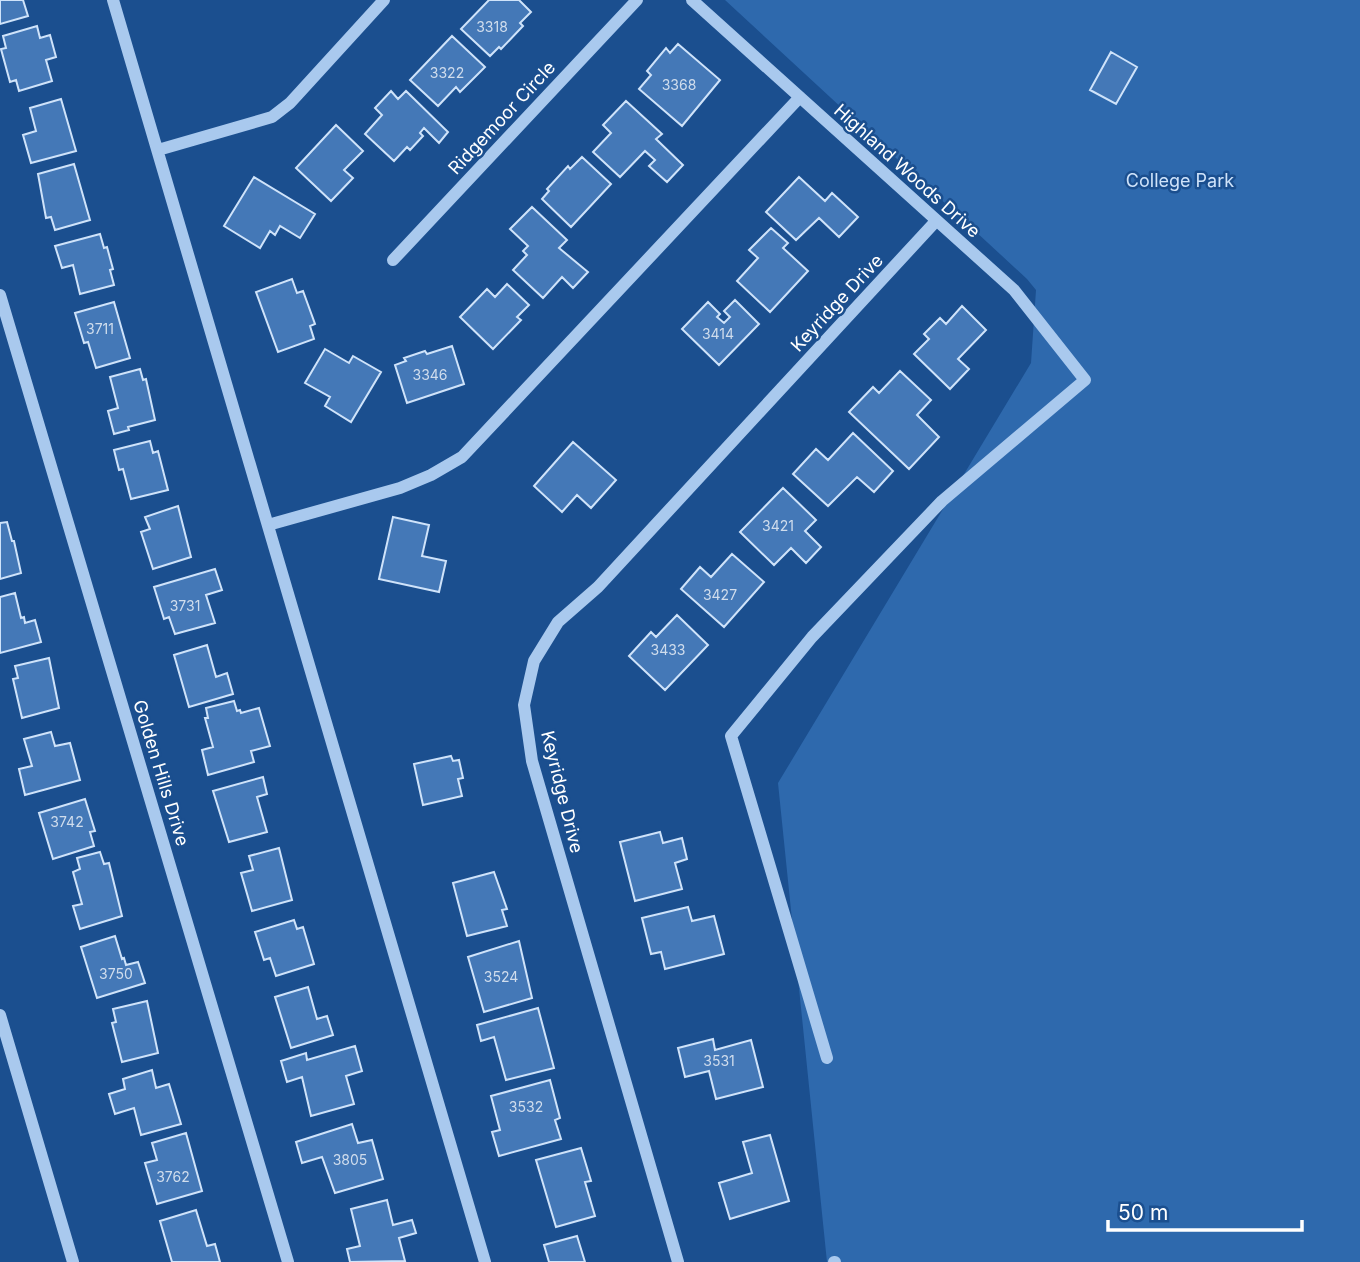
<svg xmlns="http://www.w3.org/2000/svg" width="1360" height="1262" viewBox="0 0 1360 1262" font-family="Inter,sans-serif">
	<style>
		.green { fill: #2e69ad }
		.building { fill: #4478b7; stroke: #cfe3fa; stroke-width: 2 }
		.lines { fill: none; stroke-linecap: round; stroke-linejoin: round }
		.minor { stroke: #a9c9ee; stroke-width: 12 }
		.labels { text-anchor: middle; stroke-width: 5; stroke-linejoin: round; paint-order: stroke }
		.number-label { font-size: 14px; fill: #d0dded }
		.street-label { font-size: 18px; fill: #fff; stroke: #1b4f8f }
		.park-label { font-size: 18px; fill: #cfe3fa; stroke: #1b4f8f }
	</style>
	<rect width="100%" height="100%" fill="#1b4f8f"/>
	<path class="green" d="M725 0H1360V1262H827L778 783 1031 363 1036 290 1027 279Z"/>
	<path class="building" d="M0 0H23L28 16 0 24Z
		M489 0H519L531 12 520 23 523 26 501 49 499 47 490 56 461 29Z
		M37 26 40 38 50 35 56 57 46 60 52 81 19 91 16 80 10 82 1 49 6 48 3 36Z
		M452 36 485 67 460 92 456 87 438 106 410 80Z
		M678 44 720 80 682 126 639 89 651 75 647 71 666 48 670 53Z
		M1111 52 1137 67 1116 104 1090 90Z
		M391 91 398 99 406 91 448 132 439 143 424 128 420 133 423 136 410 150 407 147 394 161 365 134 382 115 375 108Z
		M61 99 76 151 31 163 23 135 36 131 30 108Z
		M626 101 662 134 656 139 683 165 667 182 649 166 655 160 645 151 620 177 593 152 611 133 603 125Z
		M336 125 363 151 344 170 353 178 331 201 296 168Z
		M582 157 611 184 571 227 542 199 549 191 547 189 568 166 570 169Z
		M74 164 90 220 55 230 51 217 46 218 38 174Z
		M254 177 315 214 300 238 280 226 275 235 270 231 260 248 224 226Z
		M799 177 825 201 832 193 858 217 839 237 819 218 796 240 766 212Z
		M532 207 567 240 559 248 588 272 573 288 562 277 543 298 513 270 527 255 523 251 528 246 510 229Z
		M771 228 788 243 783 248 808 271 770 312 737 281 758 258 749 250Z
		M100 234 104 248 107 247 113 269 110 270 114 285 80 294 73 265 62 268 55 246Z
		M292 279 297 293 303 291 315 324 310 326 314 339 278 352 256 292Z
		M507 284 529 305 517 317 521 320 493 349 460 317 487 289 495 297Z
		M735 300 759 324 719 365 682 329 708 302 720 314 717 317 724 323 730 317 724 311Z
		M114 302 130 358 96 368 88 342 84 343 75 313Z
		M962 306 986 330 958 359 969 369 950 389 914 354 929 339 924 334 940 318 946 324Z
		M452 346 464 384 407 403 395 365 406 361 404 358 425 351 427 354Z
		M325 349 349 363 353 356 381 372 351 422 325 406 330 397 305 383Z
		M140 369 143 380 146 379 155 420 128 427 129 430 114 434 108 411 118 408 110 377Z
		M900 371 931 400 917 415 939 437 909 469 849 412 873 387 879 393Z
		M853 433 893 471 874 492 857 477 828 506 793 474 816 449 828 460Z
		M150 441 153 453 158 451 168 490 131 499 123 469 119 470 114 450Z
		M573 442 616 480 591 508 577 495 562 512 534 486Z
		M783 488 816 520 805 531 821 547 806 563 791 548 774 565 740 532Z
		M178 506 191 557 153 569 141 532 150 529 145 517Z
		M393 517 429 525 422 556 446 561 439 592 379 579Z
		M7 522 12 541H14L21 573 0 579V523Z
		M732 554 764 582 724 627 681 589 700 567 711 577Z
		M215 569 222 590 206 595 215 623 175 634 169 617 164 619 154 587Z
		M15 593 21 618 24 617 25 623 35 620 41 642 0 653V597Z
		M677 615 708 645 665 690 629 656 651 632 656 637Z
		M207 645 216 677 227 673 233 694 189 707 174 655Z
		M49 658 59 708 22 718 13 679 18 678 15 666Z
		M234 701 237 711 240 710 241 713 259 708 270 746 251 751 254 762 208 775 202 750 213 747 205 718H208L206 708Z
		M51 732 55 746 70 743 80 780 25 795 19 769 32 766 24 739Z
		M451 756 453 761 459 760 463 778 458 779 462 796 423 805 414 764Z
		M263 777 267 794 257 797 267 832 229 842 213 791Z
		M85 799 95 831 90 832 94 846 53 859 39 813Z
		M660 832 663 843 682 838 687 859 675 863 682 889 635 901 620 842Z
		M279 848 292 900 252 911 241 873 253 870 249 856Z
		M100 852 104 864 109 863 122 916 80 929 73 906 82 904 73 872 80 869 77 858Z
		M494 872 507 909 502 910 507 926 467 936 453 883Z
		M688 907 692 921 714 916 724 954 665 969 661 952 651 954 642 918Z
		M294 920 297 929 303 927 314 964 276 976 270 958 264 960 255 932Z
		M115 936 122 959 124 958 126 965 138 962 145 983 97 998 81 947Z
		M519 941 532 998 484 1012 468 957Z
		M308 987 317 1019 327 1016 333 1035 291 1048 275 997Z
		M147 1001 158 1053 122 1062 112 1023 116 1022 113 1009Z
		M538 1008 554 1068 506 1080 494 1037 481 1041 477 1025Z
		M713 1039 715 1050 751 1040 763 1087 716 1099 709 1071 685 1077 678 1048Z
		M355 1046 362 1071 346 1076 354 1104 311 1116 302 1077 287 1082 281 1061 306 1053 307 1060Z
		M152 1070 156 1088 169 1084 181 1124 141 1135 134 1108 115 1114 109 1094 125 1089 123 1079Z
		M550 1080 560 1118 555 1120 561 1139 499 1156 492 1132 500 1130 491 1096Z
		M352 1124 358 1143 372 1140 383 1179 335 1193 322 1157 302 1163 296 1142Z
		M186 1133 202 1191 157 1204 145 1163 157 1160 152 1143Z
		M770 1135 789 1201 730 1219 719 1183 752 1173 743 1142Z
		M581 1148 591 1181 585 1182 595 1216 556 1227 536 1160Z
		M387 1200 393 1225 412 1220 416 1233 399 1238 405 1261 350 1262 347 1249 360 1246 351 1209Z
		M196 1210 207 1246 215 1244 220 1262H172L160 1221Z
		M577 1236 585 1262H549L544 1245Z"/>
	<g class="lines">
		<path class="minor" d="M113 0 485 1262
			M692 0 1014 290 1085 380 942 501 812 637 731 736 827 1058
			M158 150 272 117 290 103 384 0
			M393 260 637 0
			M0 295 288 1262
			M268 525 400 488 431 475 462 457 800 97
			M0 1015 73 1262
			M678 1262 532 761 524 705 534 661 558 622 598 587 936 221
			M834 1262H835"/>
	</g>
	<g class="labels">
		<g class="number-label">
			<text x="492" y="32">3318</text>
			<text x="447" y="78">3322</text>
			<text x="679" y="90">3368</text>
			<text x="100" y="334">3711</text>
			<text x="718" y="339">3414</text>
			<text x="430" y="380">3346</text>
			<text x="778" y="531">3421</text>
			<text x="720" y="600">3427</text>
			<text x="185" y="611">3731</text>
			<text x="668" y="655">3433</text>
			<text x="67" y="827">3742</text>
			<text x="116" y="979">3750</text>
			<text x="501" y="982">3524</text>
			<text x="719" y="1066">3531</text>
			<text x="526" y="1112">3532</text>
			<text x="350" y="1165">3805</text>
			<text x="173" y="1182">3762</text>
		</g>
		<g class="street-label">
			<text transform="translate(502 118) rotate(-47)" y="6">Ridgemoor Circle</text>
			<text transform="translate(907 171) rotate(42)" y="6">Highland Woods Drive</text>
			<text transform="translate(837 303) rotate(-47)" y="6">Keyridge Drive</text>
			<text transform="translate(161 773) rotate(73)" y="6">Golden Hills Drive</text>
			<text transform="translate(562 792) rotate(76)" y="6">Keyridge Drive</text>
		</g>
		<g class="park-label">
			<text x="1180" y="187">College Park</text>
		</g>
	</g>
	<path d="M1108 1220v10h194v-10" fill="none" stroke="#ffffff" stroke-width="3.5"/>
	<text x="1118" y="1220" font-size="21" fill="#ffffff" stroke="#1b4f8f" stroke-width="5" paint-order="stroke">50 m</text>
</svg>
